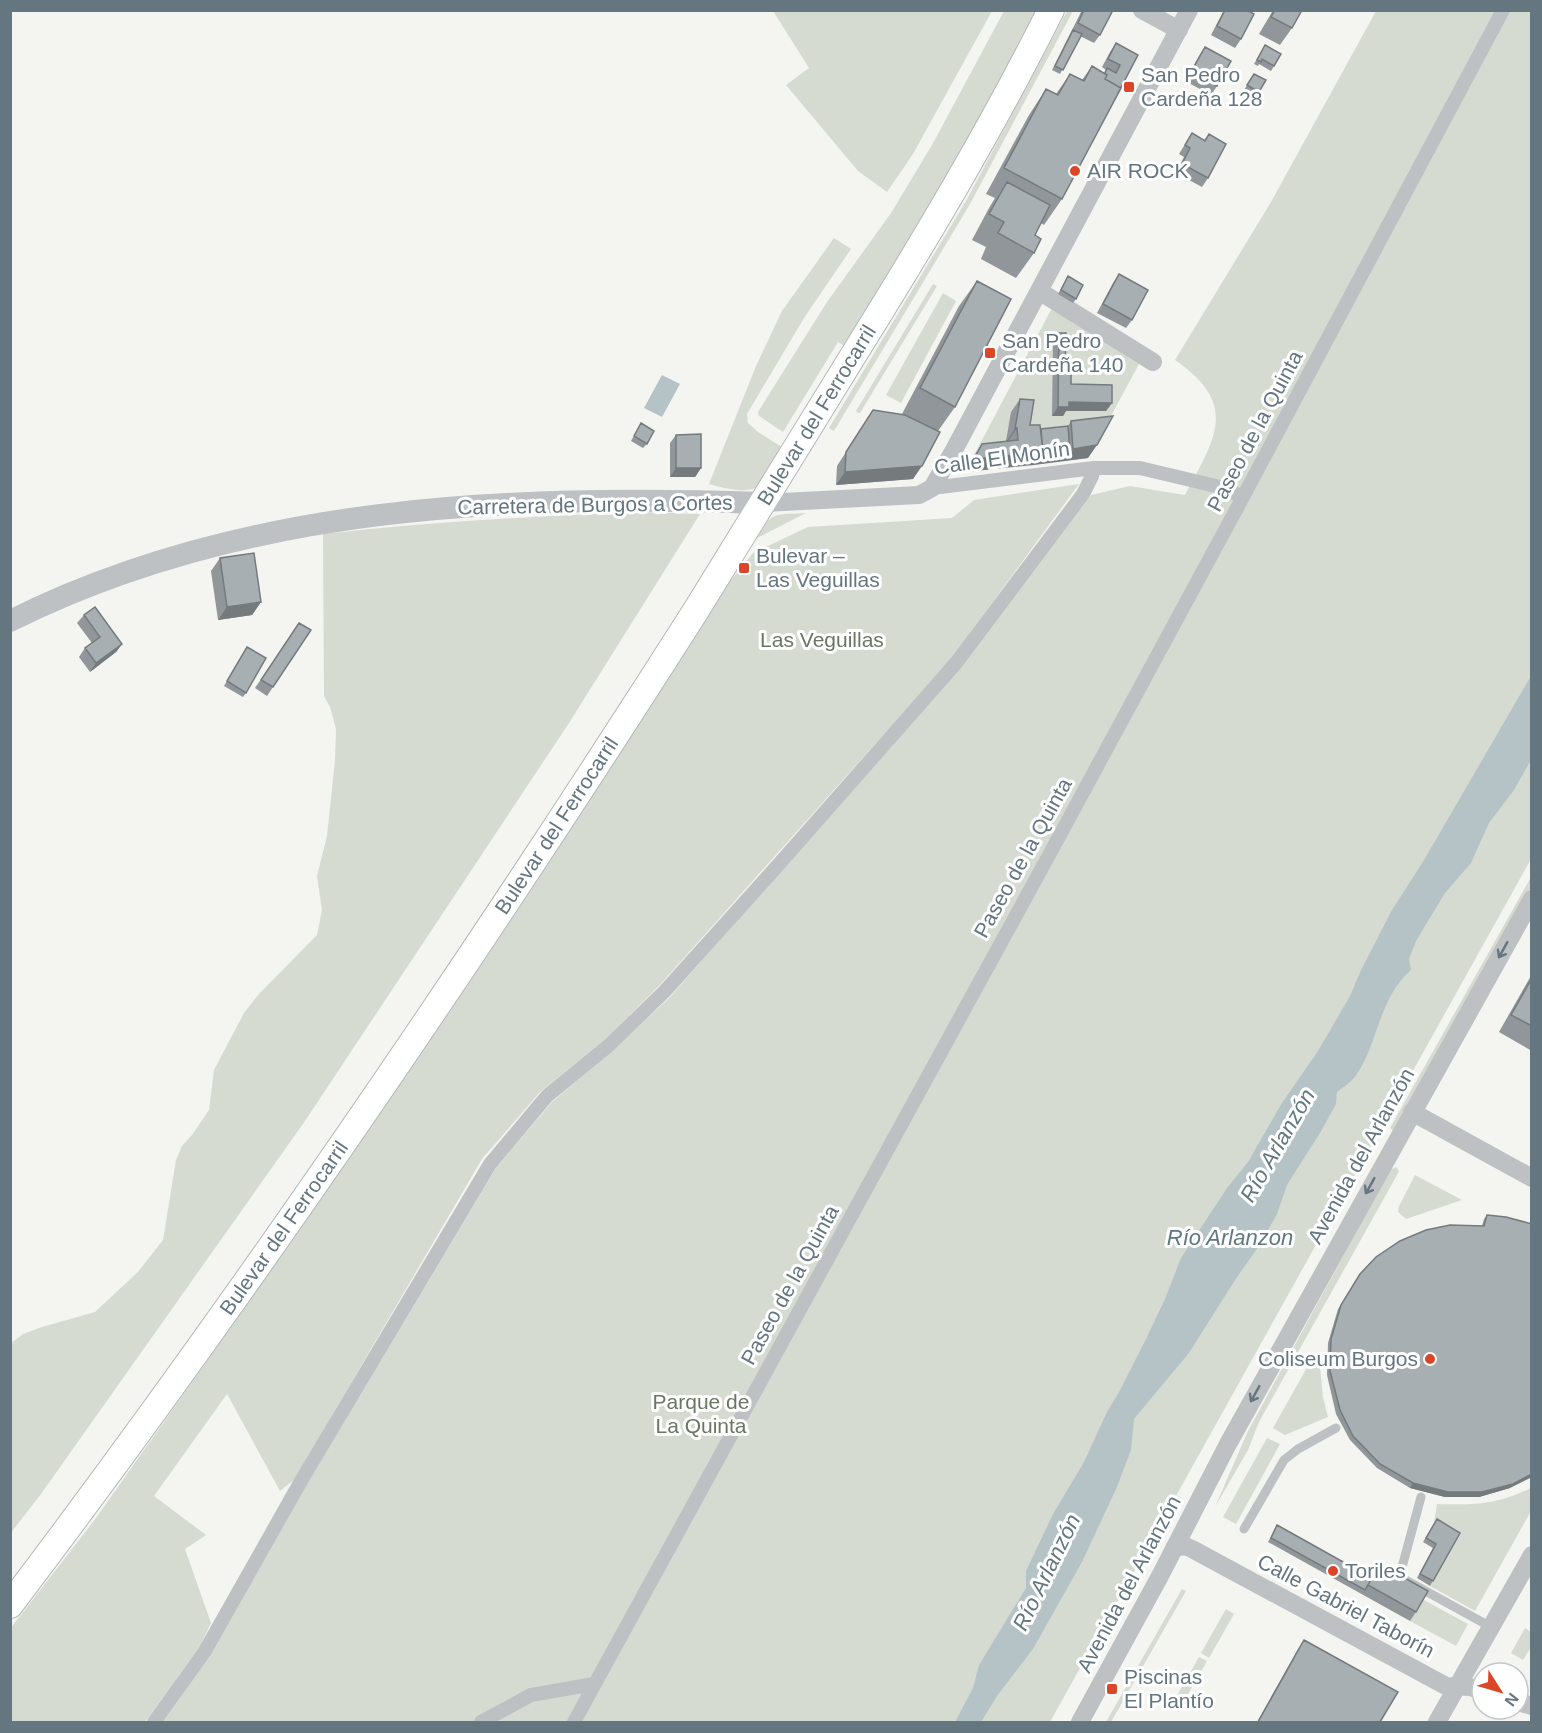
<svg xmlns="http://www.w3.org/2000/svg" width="1542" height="1733" viewBox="0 0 1542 1733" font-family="Arial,sans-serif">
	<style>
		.green { fill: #d6dbd2 }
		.water { fill: #b6c3c6 }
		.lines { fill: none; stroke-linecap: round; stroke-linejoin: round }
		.secondary-casing { stroke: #b2b7ba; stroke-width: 28 }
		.service { stroke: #bdc1c4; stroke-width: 9 }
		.pedestrian { stroke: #bdc1c4; stroke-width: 14 }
		.minor { stroke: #bdc1c4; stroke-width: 18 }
		.tertiary { stroke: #bdc1c4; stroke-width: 22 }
		.secondary { stroke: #fff; stroke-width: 26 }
		.wall { fill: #90969a }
		.shaded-wall { fill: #757a7d }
		.building { fill: #a7afb3; stroke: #757a7d; stroke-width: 1.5 }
		.oneway { stroke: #647680 }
		.poi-dot { fill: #db4629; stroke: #fff; stroke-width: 2 }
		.labels { text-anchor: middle; stroke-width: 6; stroke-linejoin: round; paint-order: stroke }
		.poi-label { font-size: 21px; fill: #647680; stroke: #fff; text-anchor: start }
		.street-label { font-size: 21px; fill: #647680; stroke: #fff }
		.park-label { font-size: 21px; fill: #697863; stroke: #fff }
		.water-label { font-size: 22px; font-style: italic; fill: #60787e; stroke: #fff }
	</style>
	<rect width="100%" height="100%" fill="#f4f4f1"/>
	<path class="green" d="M773 11H992L913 154 887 192 858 171 786 85 809 68Z
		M1004 11H1038L1000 85 848 348 838 342 783 432 759 416 758 412 827 302 891 213 932 145Z
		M1067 11H1073L970 204 834 431 829 428 966 201Z
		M1376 11H1531V859L1050 1722H162L213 1651 307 1484 496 1168 552 1102 613 1050 669 998 961 666 1091 495 1130 486 1185 495C1215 438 1240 405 1175 360L1271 202Z
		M834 238 851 249 804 318 747 414 748 423 758 432 785 449C778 460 771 478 761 485 748 495 723 488 709 484L756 366 782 311Z
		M933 284 937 286 860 413H858L856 411Z
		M943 293 956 301 901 403 886 395Z
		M1052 308 1139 364 1104 429 965 472Z
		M1079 484 951 659 658 987 603 1041 540 1092 482 1159 295 1479 280 1491 227 1394 154 1496 206 1535 185 1549 211 1623 200 1646 145 1722H11L10 1629 96 1518 216 1348 315 1203 712 603 753 553 808 527 952 518 974 500Z
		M644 512 700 514 569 723 305 1121 41 1494 10 1534 11 1343 23 1334 42 1327 95 1312 138 1272 163 1240 176 1160 182 1146 192 1135 209 1110 214 1070 244 1013 258 995 317 935 322 910 317 876 327 836 335 760 336 729 330 707 324 696 323 534C430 522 537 516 644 512Z
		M806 513 753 540C774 511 771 515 806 513Z
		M1531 877V887L1394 1131 1390 1128Z
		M1396 1167 1399 1171 1397 1175 1259 1422 1248 1450 1215 1507 1248 1431 1390 1170Z
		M1415 1175 1462 1200 1406 1219 1398 1212 1399 1206Z
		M1314 1355 1319 1357 1323 1397 1328 1417 1285 1435 1273 1428Z
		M1267 1438 1280 1444 1236 1524 1223 1517Z
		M1531 1488V1511L1475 1611 1430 1586 1457 1537 1434 1523 1437 1504C1477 1505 1495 1505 1531 1488Z
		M1182 1589 1186 1591 1111 1722H1106Z
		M1422 1599 1468 1624 1456 1646 1410 1621Z
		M1226 1609 1234 1614 1209 1658 1201 1653Z
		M1525 1628 1531 1632V1647L1523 1660 1511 1653Z
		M1199 1657 1207 1661 1179 1710 1171 1706Z"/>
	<path class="water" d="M662 375 680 384 662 417 644 408Z
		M1531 676V760L1514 790 1489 823 1471 863 1445 893 1416 941 1409 959 1411 970C1378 999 1379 1043 1355 1077 1350 1083 1343 1087 1337 1092L1336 1104 1320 1133 1287 1185 1277 1214 1259 1246 1237 1277 1189 1353 1134 1419 1131 1450 1117 1487 1082 1562 1033 1649 997 1696 981 1722H955L973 1688 979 1665 1026 1588V1571L1053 1514 1084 1462 1107 1412 1119 1392 1145 1341 1165 1299 1181 1258 1227 1188 1248 1162 1282 1103 1318 1051 1350 996 1361 970 1392 910 1424 860Z"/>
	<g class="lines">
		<g class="secondary-casing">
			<g id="secondary">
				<path id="s1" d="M10 1605C253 1284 479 951 695 612 749 525 803 438 856 351 925 240 992 128 1051 10"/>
			</g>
		</g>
		<path class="service" d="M1421 1497 1401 1571 1402 1578 1491 1627
			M1244 1529 1284 1460 1298 1449 1336 1428"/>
		<path class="pedestrian" d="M932 488 1094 468H1140L1220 487 1243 497
			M154 1722 205 1651 301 1481 490 1164 547 1096 608 1046 664 992 779 864 956 663 1083 494 1092 476 1094 468
			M481 1722 531 1695 594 1684
			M574 1722 1054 846 1243 497 1503 10"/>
		<path class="minor" d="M1142 10 1179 30
			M1039 291 1153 362
			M764 503 919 495 932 488 954 450 1189 10
			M1412 1112 1532 1178
			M1174 1548 1185 1546 1192 1549 1446 1686 1470 1687 1482 1691
			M1518 1702 1532 1706
			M1080 1722 1160 1576 1228 1444 1532 899
			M1437 1722 1532 1555"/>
		<path class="tertiary" d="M10 621C244 504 508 495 764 503"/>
		<use href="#secondary" class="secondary"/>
	</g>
	<path class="wall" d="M1082 10H1113L1100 35 1094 43 1080 36 1060 74 1052 70Z
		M1224 10H1247L1241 39 1235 48 1211 35Z
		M1269 10H1302L1292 28 1280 45 1259 34 1272 12Z
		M1116 43 1138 55 1062 199 1044 225 1041 223 1035 235 1034 253 1016 278 981 259 986 247 972 240 989 208 995 198 986 194 1029 115 1046 89 1056 94 1070 74 1082 80 1092 66 1104 73 1106 70 1102 67 1110 52Z
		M1265 45 1274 66 1271 71 1259 64 1258 66 1254 64Z
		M1205 47 1217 86 1211 95 1185 81 1199 56Z
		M1254 74 1259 92 1256 96 1244 90Z
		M1192 133 1204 140 1209 134 1208 178 1202 187 1176 173 1184 157 1179 154Z
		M1119 274 1132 320 1126 328 1097 313 1113 283Z
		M1068 276 1076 299 1073 303 1058 294Z
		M977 281 955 407 938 431 913 479 836 485 837 466 873 410 914 420 902 414 959 306Z
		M1059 333 1065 373 1071 384 1112 403 1106 411H1066L1063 416H1052L1053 341Z
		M1020 399 1030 425 1041 429 1068 426 1071 421 1088 458 965 472 973 457 982 444 1006 441 1011 412Z
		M641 423 647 444 643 448 631 441Z
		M676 435 701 468 695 477H670V443Z
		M220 558 261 602 252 615 218 620 211 571Z
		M84 615 122 644 116 652 90 672 79 657 85 648 92 643 77 623Z
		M299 623 311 630 267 696 255 688Z
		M247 647 246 693 243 697 224 686Z
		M1532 974V1051L1499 1032Z
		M1487 1215 1510 1488 1479 1497H1445L1410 1488 1377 1468 1350 1440 1336 1414 1327 1375 1328 1343 1338 1309 1357 1279 1482 1226 1484 1219Z
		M1437 1519 1460 1533 1430 1586 1417 1578 1433 1548 1423 1542Z
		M1277 1525 1371 1577 1380 1564 1416 1612 1410 1621 1268 1542Z
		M1304 1640 1380 1722H1257L1298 1649Z"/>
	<path class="shaded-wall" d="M1069 402 1112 403 1106 411H1066L1063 416H1052L1058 407Z
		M1017 428 1008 441 1006 442 1015 429Z
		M1097 445 1088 458 1034 465 1040 456 1070 453 1073 449Z
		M1043 452 1034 465 965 472 974 459Z
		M922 466 913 479 836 485 845 472Z
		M676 468H701L695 477H670Z
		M261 602 252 615 218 620 227 607Z
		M122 644 116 652 90 672 96 663Z
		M1532 1474V1477L1510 1488 1479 1497H1445L1410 1488 1413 1483Z"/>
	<path class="building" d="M1084 10H1113L1100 35 1078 23Z
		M1225 10H1247L1254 14 1241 39 1217 26Z
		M1275 10H1302L1292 28 1271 17Z
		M1073 30 1082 34 1063 70 1055 66Z
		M1116 43 1138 55 1117 95 1121 88 1105 79 1107 75 1105 73 1107 68 1116 73 1120 65 1108 59Z
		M1265 45 1281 54 1274 66 1262 59 1261 62 1257 60Z
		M1205 47 1231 61 1217 86 1191 72Z
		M1092 66 1107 75 1105 79 1121 88 1062 199 1004 168 1046 89 1058 95 1070 74 1084 81Z
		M1254 74 1266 80 1259 92 1247 85Z
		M1192 133 1205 141 1209 134 1226 144 1208 178 1182 164 1190 148 1185 145Z
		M1007 182 1050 205 1035 235 1041 239 1034 253 998 233 1004 222 989 214Z
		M1119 274 1148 290 1132 320 1103 304Z
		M1068 276 1083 285 1076 299 1061 290Z
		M977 281 1011 299 955 407 920 388Z
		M1059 333H1066L1065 373H1071V384L1112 385V403L1069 402V407H1058Z
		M1020 399 1034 400 1030 425H1040L1043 452 974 459 982 444 1018 440 1017 428 1015 429Z
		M873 410 905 415 940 432 922 466 845 472 846 452Z
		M1113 416 1097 445 1073 449 1071 421Z
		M641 423 654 431 647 444 634 436Z
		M1068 426 1070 453 1040 456 1043 452 1041 429Z
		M701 434V468H676V435Z
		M254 553 261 602 227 607 220 558Z
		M95 607 122 644 96 663 85 648 100 637 84 615Z
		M299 623 311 630 273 687 261 680Z
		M247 647 266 658 246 693 227 681Z
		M1532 978V1026L1511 1015Z
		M1487 1215 1506 1217 1532 1224V1474L1513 1484 1482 1492H1448L1413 1483 1380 1464 1353 1436 1340 1410 1330 1371 1331 1339 1341 1305 1360 1274 1376 1257 1400 1241 1426 1230 1450 1225 1484 1226Z
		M1437 1519 1460 1533 1433 1581 1420 1574 1436 1544 1426 1538Z
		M1277 1525 1372 1578 1365 1590 1271 1538Z
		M1380 1564 1428 1591 1416 1612 1368 1585Z
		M1304 1640 1398 1692 1380 1722H1258Z"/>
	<defs><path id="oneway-shaft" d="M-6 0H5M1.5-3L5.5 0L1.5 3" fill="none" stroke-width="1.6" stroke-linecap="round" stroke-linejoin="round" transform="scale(1.5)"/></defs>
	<g class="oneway">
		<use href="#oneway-shaft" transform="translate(1503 950) rotate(119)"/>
		<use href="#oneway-shaft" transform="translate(1370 1186) rotate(119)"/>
		<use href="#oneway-shaft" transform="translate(1255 1394) rotate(119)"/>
	</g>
	<g class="poi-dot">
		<rect x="1123" y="81" width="12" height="12" rx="3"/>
		<circle cx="1075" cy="171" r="6"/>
		<rect x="984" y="347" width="12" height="12" rx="3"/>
		<rect x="738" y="562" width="12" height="12" rx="3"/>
		<circle cx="1430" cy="1359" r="6"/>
		<circle cx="1333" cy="1571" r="6"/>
		<rect x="1106" y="1683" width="12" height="12" rx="3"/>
	</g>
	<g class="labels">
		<g class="poi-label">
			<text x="1141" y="82">San Pedro<tspan x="1141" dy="24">Cardeña 128</tspan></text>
			<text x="1087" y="178">AIR ROCK</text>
			<text x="1002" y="348">San Pedro<tspan x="1002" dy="24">Cardeña 140</tspan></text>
			<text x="756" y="563">Bulevar –<tspan x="756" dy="24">Las Veguillas</tspan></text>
			<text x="1418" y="1366" text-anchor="end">Coliseum Burgos</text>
			<text x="1345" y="1578">Toriles</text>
			<text x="1124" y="1684">Piscinas<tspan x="1124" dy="24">El Plantío</tspan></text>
		</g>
		<g class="street-label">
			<text dy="7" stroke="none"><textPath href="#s1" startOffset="1438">Bulevar del Ferrocarril</textPath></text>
			<text transform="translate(1255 431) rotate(-62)" y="7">Paseo de la Quinta</text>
			<text transform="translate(1002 458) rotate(-8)" y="7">Calle El Monín</text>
			<text transform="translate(595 505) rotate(-1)" y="7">Carretera de Burgos a Cortes</text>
			<text dy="7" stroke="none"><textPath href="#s1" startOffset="952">Bulevar del Ferrocarril</textPath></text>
			<text transform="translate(1023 858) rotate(-61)" y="7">Paseo de la Quinta</text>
			<text transform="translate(1361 1156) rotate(-61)" y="7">Avenida del Arlanzón</text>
			<text dy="7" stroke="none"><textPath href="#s1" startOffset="466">Bulevar del Ferrocarril</textPath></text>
			<text transform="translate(790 1285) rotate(-61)" y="7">Paseo de la Quinta</text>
			<text transform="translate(1129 1584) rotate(-62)" y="7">Avenida del Arlanzón</text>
			<text transform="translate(1346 1606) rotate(28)" y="7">Calle Gabriel Taborín</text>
		</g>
		<g class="park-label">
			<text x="822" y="647">Las Veguillas</text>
			<text x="701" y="1409">Parque de<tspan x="701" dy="24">La Quinta</tspan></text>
		</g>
		<g class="water-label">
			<text transform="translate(1277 1145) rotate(-60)" y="8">Río Arlanzón</text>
			<text x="1230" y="1245">Río Arlanzon</text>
			<text transform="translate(1046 1572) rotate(-64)" y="8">Río Arlanzón</text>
		</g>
	</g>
	<rect width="1542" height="1733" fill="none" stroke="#647680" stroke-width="24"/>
	<g transform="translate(1500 1691) rotate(127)"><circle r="28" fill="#ffffff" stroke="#c1c8cc" stroke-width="1.5"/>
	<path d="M0-4.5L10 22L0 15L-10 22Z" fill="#db4629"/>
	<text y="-9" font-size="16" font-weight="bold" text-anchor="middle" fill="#647680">N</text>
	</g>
</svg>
